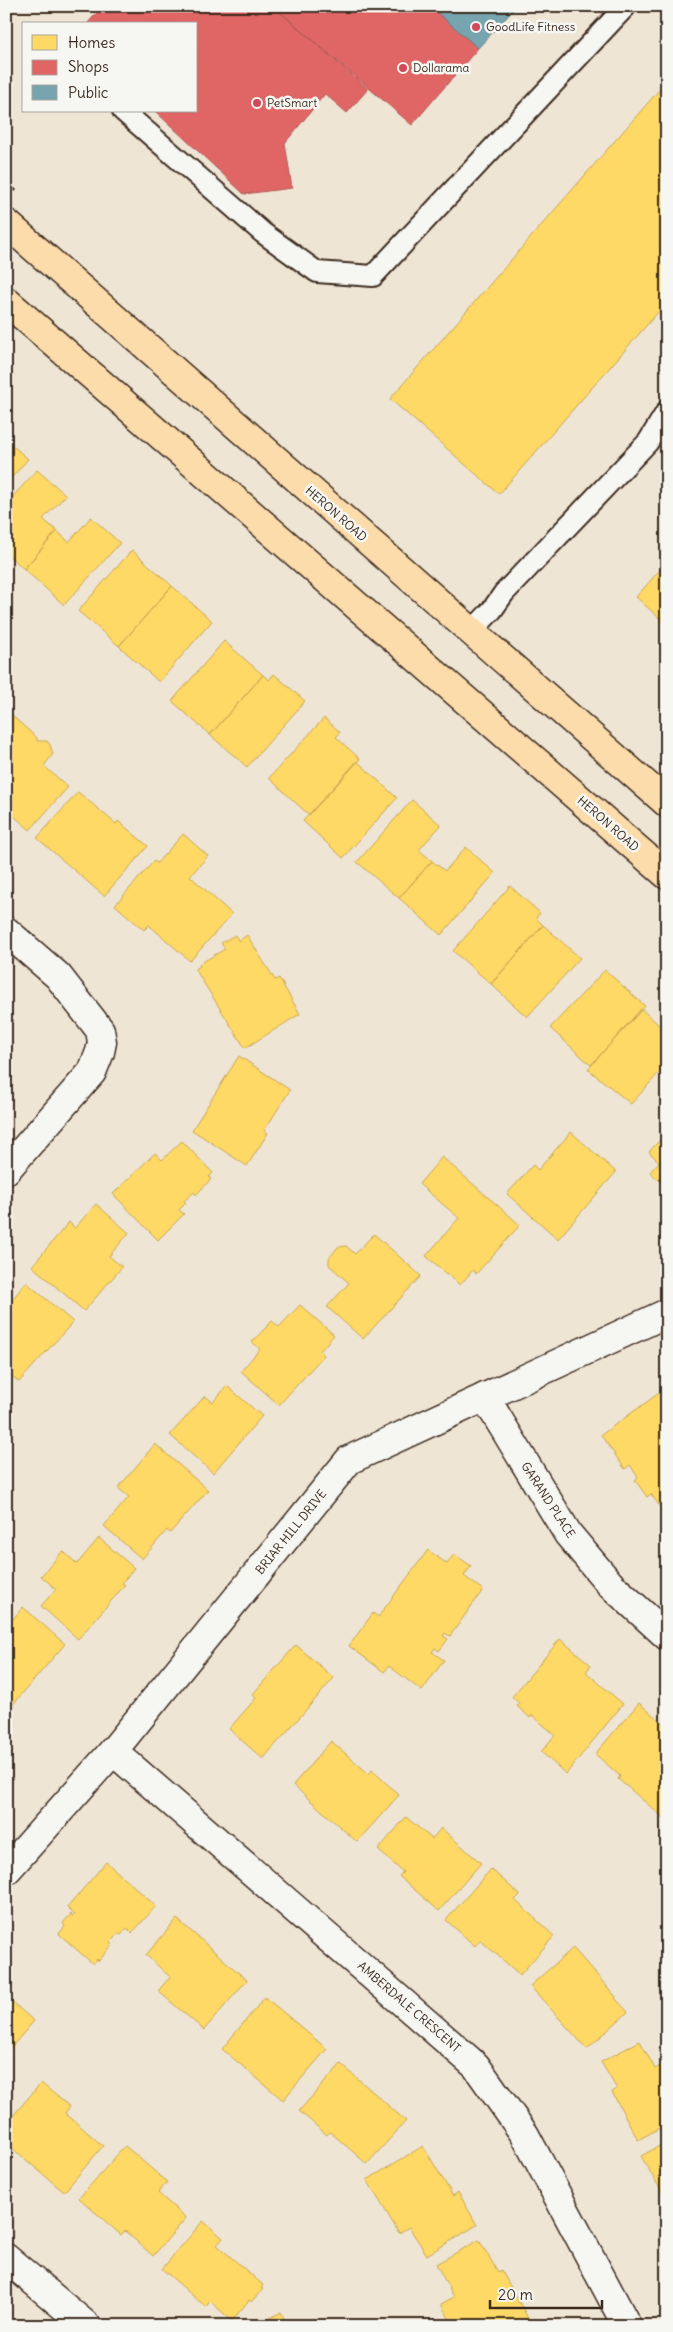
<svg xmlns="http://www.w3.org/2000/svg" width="673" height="2332" viewBox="0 0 673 2332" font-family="Delius,sans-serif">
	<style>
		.homes { fill: #ffd966; stroke: #c4a450 }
		.shops { fill: #e06666; stroke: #ae5450 }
		.public { fill: #76a5af; stroke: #648084 }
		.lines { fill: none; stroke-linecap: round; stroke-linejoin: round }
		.lane-casing { stroke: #3b2a1e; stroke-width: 24 }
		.street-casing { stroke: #3b2a1e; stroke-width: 31 }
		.secondary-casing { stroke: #3b2a1e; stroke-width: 31 }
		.primary-casing { stroke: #3b2a1e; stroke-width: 31 }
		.path { stroke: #3b2a1e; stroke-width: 3; stroke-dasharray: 5 4; stroke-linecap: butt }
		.lane { stroke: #f6f6f2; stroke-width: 20 }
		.street { stroke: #f6f6f2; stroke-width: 28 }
		.secondary { stroke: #f6f6f2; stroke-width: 28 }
		.primary { stroke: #fddcac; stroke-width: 28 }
		.poi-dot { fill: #d1495b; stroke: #f6f6f2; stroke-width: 2 }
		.labels { text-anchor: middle; stroke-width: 5; stroke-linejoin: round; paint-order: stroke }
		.poi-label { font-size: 12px; fill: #3b2a1e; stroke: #f6f6f2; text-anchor: start }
		.street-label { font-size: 12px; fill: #3b2a1e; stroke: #f6f6f2 }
	</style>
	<rect width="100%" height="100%" fill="#efe5d5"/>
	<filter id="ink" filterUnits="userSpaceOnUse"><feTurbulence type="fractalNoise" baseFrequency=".02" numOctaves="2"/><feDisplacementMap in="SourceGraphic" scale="10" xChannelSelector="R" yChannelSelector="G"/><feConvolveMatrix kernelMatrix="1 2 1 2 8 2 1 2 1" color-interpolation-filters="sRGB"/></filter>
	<g filter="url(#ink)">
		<path class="homes" d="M667 81V302L499 494 390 399Z
			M6 440 28 459 6 484Z
			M37 470 66 495 43 519 57 531 24 569 6 553V504Z
			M91 517 120 543 64 605 24 569 57 531 69 542Z
			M132 550 172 586 119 646 78 611Z
			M667 562V625L636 597Z
			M172 586 212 621 159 682 119 646Z
			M224 641 263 675 210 735 172 701Z
			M274 674 305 701 247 767 210 735 263 675 269 680Z
			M9 713 37 738V741H47L50 745 53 754 44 766 68 787 30 830 6 809V717Z
			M324 718 340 732 336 737 360 759 309 815 269 778Z
			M357 761 397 798 343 858 303 821Z
			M78 792 116 824 118 821 148 846 104 896 37 838Z
			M412 800 441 825 419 850 432 861 399 898 357 862Z
			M183 834 208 856 190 876 232 914 190 961 149 925 144 930 115 905 154 861 157 863Z
			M466 847 495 873 441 935 399 898 432 861 445 871Z
			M510 886 540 913 536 918 543 925 491 984 453 951Z
			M543 925 580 958 527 1017 491 984Z
			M235 935 239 941 247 935 275 980 279 978 300 1014 245 1048 195 969 200 966 199 964 225 949 221 943Z
			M605 970 645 1006 591 1065 550 1028Z
			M641 1009 667 1032V1064L631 1104 588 1069Z
			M239 1056 290 1090 264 1131 268 1133 247 1166 192 1130Z
			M571 1132 616 1172 558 1239 507 1194 533 1165 538 1170Z
			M667 1132V1188L650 1172 659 1162 649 1152Z
			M182 1141 213 1173 209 1177 211 1179 196 1195 194 1192 184 1201 186 1203 179 1210 184 1214 158 1240 113 1194 155 1153 162 1160Z
			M442 1157 520 1225 476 1274 473 1270 460 1285 426 1256 459 1218 419 1184Z
			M96 1204 129 1233 109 1256 122 1267 84 1311 32 1266 69 1222 75 1228Z
			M374 1234 421 1276 363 1339 327 1307 349 1283 329 1265V1258L338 1247 346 1246 355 1254Z
			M26 1282 73 1322 19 1382 6 1371V1298L8 1297 12 1300Z
			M300 1305 334 1335 320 1351 324 1355 279 1405 241 1371 260 1349 252 1342 272 1321 279 1327Z
			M227 1386 262 1416 213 1473 170 1435 205 1396 213 1402Z
			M662 1391 667 1398 666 1515 651 1494 647 1497 635 1480 638 1477 630 1465 625 1469 601 1435Z
			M155 1444 208 1490 170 1533 167 1530 142 1559 104 1526 129 1497 118 1488Z
			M99 1538 134 1568 122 1583 125 1585 78 1639 41 1606 56 1589 41 1576 63 1551 77 1564Z
			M428 1550 447 1564 454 1554 471 1566 464 1576 483 1590 450 1636 445 1633 443 1636 448 1639 439 1651 435 1648 432 1652 444 1660 422 1691 389 1666 384 1672 349 1646 373 1613 378 1617Z
			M23 1607 65 1644 9 1709 6 1707V1627Z
			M560 1639 591 1665 586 1672 623 1704 566 1774 541 1752 555 1735 532 1715 530 1718 517 1706 519 1703 512 1697Z
			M296 1645 334 1678 263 1759 229 1729 256 1698 252 1695Z
			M639 1703 667 1727 663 1734 667 1737V1814L664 1818 618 1779 620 1776 595 1754Z
			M331 1741 369 1774 372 1770 399 1795 357 1842 293 1785Z
			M406 1817 432 1839 441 1828 481 1863 439 1911 399 1876 403 1872 378 1850Z
			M106 1862 156 1906 132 1933 127 1928 121 1935 118 1933 110 1943 112 1945 99 1961 97 1959 93 1964 59 1934 65 1926 63 1923 71 1914 73 1917 75 1915 67 1908Z
			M491 1869 520 1895 515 1900 554 1936 520 1975 480 1940 475 1946 446 1920Z
			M177 1919 247 1980 204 2030 158 1991 170 1977 146 1955Z
			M573 1948 616 1997 615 1998 628 2012 587 2049 530 1986Z
			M6 1997 34 2021 6 2053Z
			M265 1997 327 2049 283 2100 222 2049Z
			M640 2041 655 2069 667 2062V2124L638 2140 612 2092 617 2089 601 2062Z
			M341 2064 406 2121 367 2164 330 2132 327 2135 299 2111Z
			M41 2083 70 2107 65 2113 103 2146 64 2192 6 2143V2124Z
			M667 2142V2201L641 2156Z
			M125 2146 167 2182 158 2193 186 2218 153 2256 125 2231 121 2235 79 2198Z
			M423 2146 453 2196 458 2192 477 2225 427 2255 409 2227 399 2233 367 2180Z
			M203 2221 223 2238 217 2245 263 2285 261 2288 263 2289 251 2302 249 2300 232 2321 210 2301 206 2307 162 2269Z
			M479 2240 498 2272 501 2270 529 2320 519 2326H453L441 2304 454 2297 436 2264Z
			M281 2312 288 2326H256Z"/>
		<path class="shops" d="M103 6H273L368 89 347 113 325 94 285 143 292 188 244 194 155 111H196V24H87Z
			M273 6H430L478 48 412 125Z"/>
		<path class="public" d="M430 6H517L478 48Z"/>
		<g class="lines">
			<g class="lane-casing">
				<path id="lane" d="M123 111 263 233 317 272 373 276 626 6
					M470 633 492 610 504 593 648 442 667 411"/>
			</g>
			<g class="street-casing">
				<path id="street" d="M6 931 58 976 100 1030 102 1042 100 1052 92 1072 6 1170
					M485 1397 568 1534 610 1584 667 1636
					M113 1751 476 2066 525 2135 627 2326
					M6 2258 87 2326"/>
			</g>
			<g class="secondary-casing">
				<path id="secondary" d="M6 1871 113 1751 349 1460 667 1313"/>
			</g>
			<g class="primary-casing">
				<path id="primary" d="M6 223 667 803
					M6 301 667 875"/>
			</g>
			<path class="path" d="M6 182 16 191"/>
			<use href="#lane" class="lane"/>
			<use href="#street" class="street"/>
			<use href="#secondary" class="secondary"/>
			<use href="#primary" class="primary"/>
		</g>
	</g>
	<g class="poi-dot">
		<circle cx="476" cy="27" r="5"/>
		<circle cx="403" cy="68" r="5"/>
		<circle cx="257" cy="103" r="5"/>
	</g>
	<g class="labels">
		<g class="poi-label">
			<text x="486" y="31">GoodLife Fitness</text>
			<text x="413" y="72">Dollarama</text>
			<text x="267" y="107">PetSmart</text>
		</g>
		<g class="street-label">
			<text transform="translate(336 514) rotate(41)" y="4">HERON ROAD</text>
			<text transform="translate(608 824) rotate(41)" y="4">HERON ROAD</text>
			<text transform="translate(548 1500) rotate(57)" y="4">GARAND PLACE</text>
			<text transform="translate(291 1532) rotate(-51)" y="4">BRIAR HILL DRIVE</text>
			<text transform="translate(409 2007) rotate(41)" y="4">AMBERDALE CRESCENT</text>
		</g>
	</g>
	<rect width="673" height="2332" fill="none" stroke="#f6f6f2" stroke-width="25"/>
	<rect x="12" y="12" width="648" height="2307" fill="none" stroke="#3b2a1e" stroke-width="2" filter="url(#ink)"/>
	<rect x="22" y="22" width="175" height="90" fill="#f6f6f2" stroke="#aba49d"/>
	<rect x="32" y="35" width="25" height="15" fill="#ffd966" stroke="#aba49d"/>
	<text x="68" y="48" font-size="15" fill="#3b2a1e">Homes</text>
	<rect x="32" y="60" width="25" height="15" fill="#e06666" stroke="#aba49d"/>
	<text x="68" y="72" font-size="15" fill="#3b2a1e">Shops</text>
	<rect x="32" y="85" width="25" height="15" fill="#76a5af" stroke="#aba49d"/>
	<text x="68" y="98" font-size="15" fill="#3b2a1e">Public</text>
	<path d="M490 2300v8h112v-8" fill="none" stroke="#3b2a1e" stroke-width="2.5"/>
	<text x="498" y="2300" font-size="15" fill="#3b2a1e" stroke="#f6f6f2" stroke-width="4" paint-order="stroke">20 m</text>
</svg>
